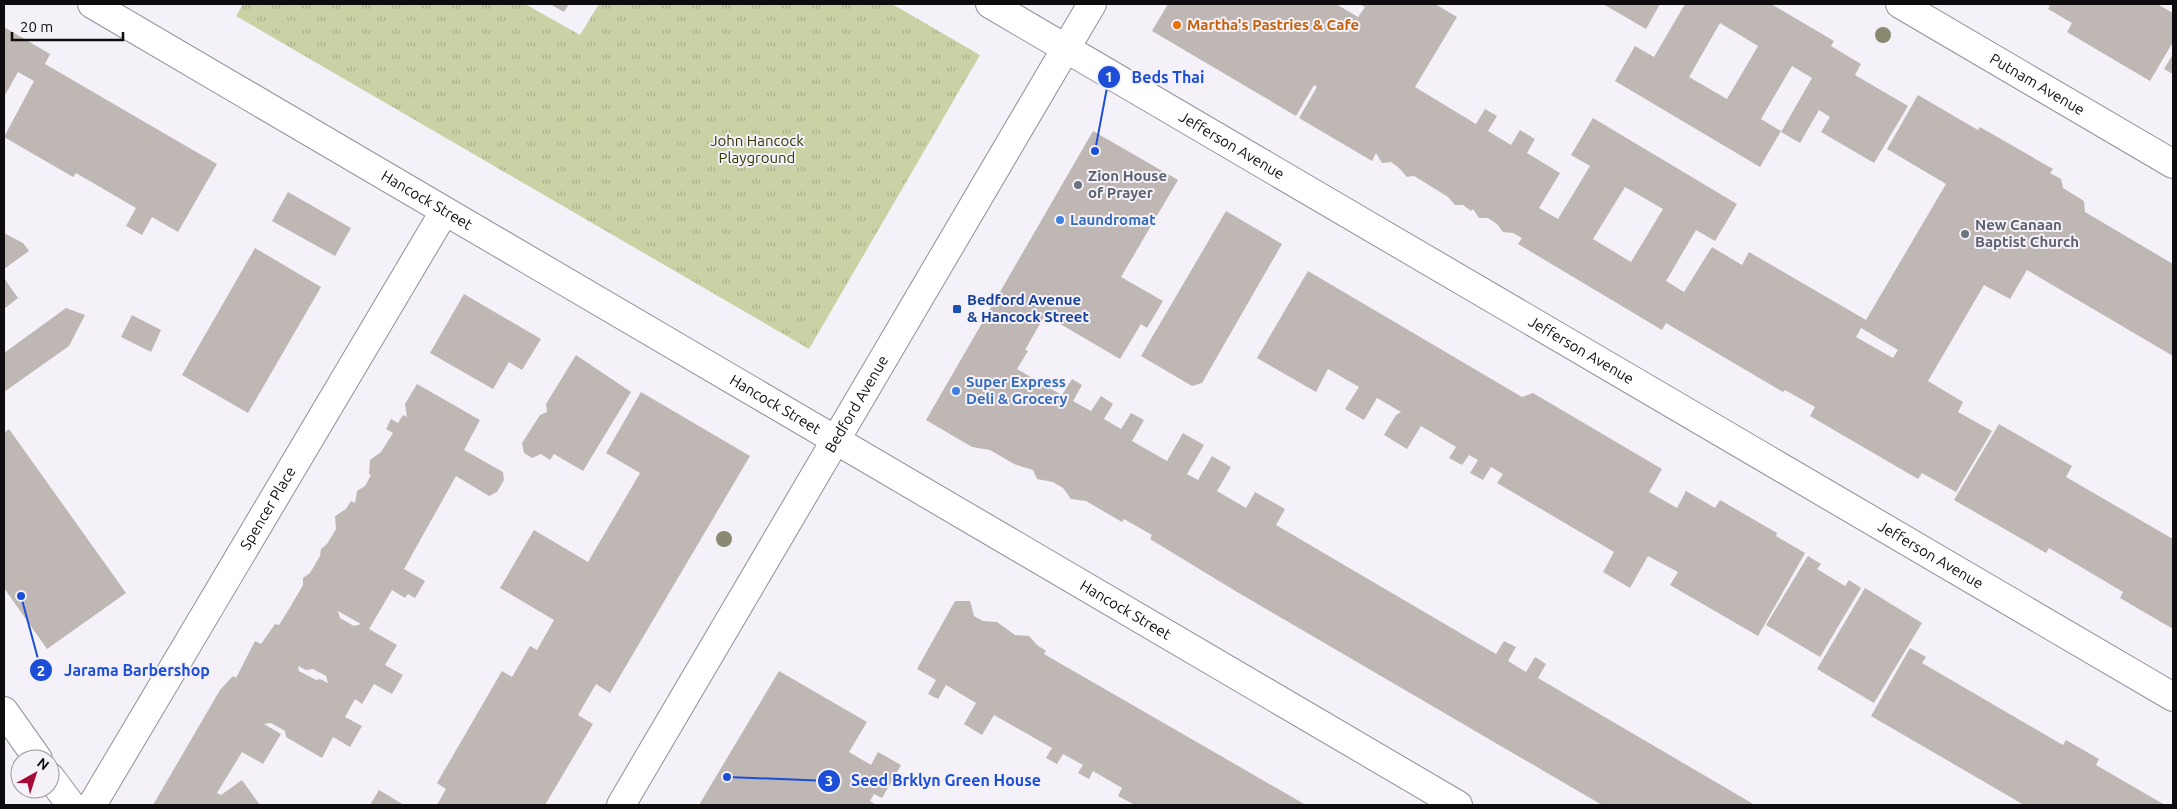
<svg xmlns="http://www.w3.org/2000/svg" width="2177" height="809" viewBox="0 0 2177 809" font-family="Ubuntu,sans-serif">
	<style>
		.park { fill: url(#park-tufts) }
		.building { fill: #bfb7b4; fill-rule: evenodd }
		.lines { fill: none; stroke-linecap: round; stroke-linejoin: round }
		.minor-casing { stroke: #928f96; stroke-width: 30 }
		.secondary-casing { stroke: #928f96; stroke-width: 30 }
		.minor { stroke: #fff; stroke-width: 28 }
		.secondary { stroke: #fff; stroke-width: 28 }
		.tree { fill: #8a8a73 }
		.food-dot { fill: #e8710a; stroke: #f5f1f9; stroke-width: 2 }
		.worship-dot { fill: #6b7280; stroke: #f5f1f9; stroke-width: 2 }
		.shop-dot { fill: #3f7fe0; stroke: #f5f1f9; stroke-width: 2 }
		.transit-dot { fill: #1a4fb4; stroke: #f5f1f9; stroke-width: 2 }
		.labels { text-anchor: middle; stroke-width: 4; stroke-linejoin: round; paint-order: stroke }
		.food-label { font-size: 15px; font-weight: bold; fill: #c56008; stroke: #f5f1f9; text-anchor: start }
		.street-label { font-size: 15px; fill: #0e0c0f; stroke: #f5f1f9 }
		.park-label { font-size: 15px; fill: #333605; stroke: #f5f1f9 }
		.worship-label { font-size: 15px; font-weight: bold; fill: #5b616d; stroke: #f5f1f9; text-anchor: start }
		.shop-label { font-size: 15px; font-weight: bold; fill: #366cbe; stroke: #f5f1f9; text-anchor: start }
		.transit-label { font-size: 15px; font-weight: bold; fill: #164399; stroke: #f5f1f9; text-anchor: start }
		.leader { fill: none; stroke: #1d4ed8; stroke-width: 2 }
		.callout-dot { fill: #1d4ed8; stroke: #f5f1f9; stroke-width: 2 }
		.mark-label { font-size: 15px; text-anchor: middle; font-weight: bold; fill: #fff }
		.callout-label { font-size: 16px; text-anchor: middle; font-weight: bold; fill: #1d4ed8; stroke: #f5f1f9; stroke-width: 4; stroke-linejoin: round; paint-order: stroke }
	</style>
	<defs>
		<pattern id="park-tufts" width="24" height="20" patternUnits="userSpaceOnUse" patternTransform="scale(1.25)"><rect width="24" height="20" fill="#cbd0a5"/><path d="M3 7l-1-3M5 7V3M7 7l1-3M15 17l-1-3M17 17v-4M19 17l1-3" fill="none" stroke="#adb18d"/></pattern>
	</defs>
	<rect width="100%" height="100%" fill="#f5f1f9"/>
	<path class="park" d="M243 4H525L580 35 599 4H892L980 55 809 349 236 16Z"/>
	<path class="building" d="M550 4H569L564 12Z
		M1168 4H1336L1358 17 1365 7 1359 4H1435L1457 17 1415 87 1476 124 1485 109 1497 116 1488 131 1511 145 1520 130 1535 139 1527 153 1560 173 1539 208 1558 219 1590 166 1571 155 1593 118 1737 204 1715 241 1696 230 1666 281 1684 292 1712 247 1742 265 1749 252 1866 320 1946 184 1887 149 1918 95 1978 130 1980 127 2053 169 2050 173 2061 179 2063 188 2084 201 2085 212 2173 264V356L2027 270 2010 299 1984 285 1928 381 1963 402 1958 412 1992 431 1956 492 1922 473 1918 479 1810 416 1815 407 1785 390 1783 392 1666 323 1662 330 1518 244 1522 238 1513 233 1503 232 1497 224 1488 218H1479L1473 209 1471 211 1463 205H1455L1448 197 1424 182 1414 176 1407 177 1399 168 1391 162 1382 163 1376 153 1372 161 1299 118 1317 87 1314 85 1296 116 1152 31ZM1625 187 1663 209 1631 262 1593 239ZM1861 328 1898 350 1893 358 1856 337Z
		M1603 4H1660L1646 29Z
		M1685 4H1771L1834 41 1831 46 1861 64 1855 75 1908 106 1874 163 1821 132 1830 117 1819 110 1800 143 1781 132 1812 78 1792 66 1761 119 1781 131 1760 167 1615 81 1635 46 1654 57ZM1720 23 1758 46 1727 99 1689 77Z
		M2046 4H2157L2173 13V42L2150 81 2067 32 2072 23 2048 9 2050 6Z
		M4 27 50 54 45 64 217 164 178 232 152 217 142 235 126 226 136 208 76 173 73 177 4 137 34 81 18 72 4 97Z
		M2173 54V74L2164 69Z
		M1093 131 1178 180 1121 277 1163 301 1147 328 1141 324 1120 359 1045 315 1025 350 1028 351 1017 369 1062 395 1072 379 1082 385 1073 401 1091 411 1101 396 1113 404 1104 419 1121 429 1131 413 1144 420 1132 441 1167 461 1183 433 1204 445 1187 474 1198 480 1212 456 1231 467 1217 491 1246 508 1255 492 1285 509 1276 525 1496 654 1504 641 1516 647 1508 661 1526 672 1535 657 1546 664 1538 678 1755 805H1602L1237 592 1150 539 1152 535 1124 519 1122 522 1086 501 1071 499 1063 488 1053 482 1037 479 1033 470 1014 464 990 450 972 447 926 420Z
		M288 192 351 228 335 256 272 221Z
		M1226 211 1282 244 1202 383 1192 386 1141 356Z
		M4 233 23 243 29 251 4 269Z
		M255 248 321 287 248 413 182 375Z
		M1308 271 1522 397 1533 393 1662 469 1649 492 1677 508 1686 491 1715 508 1720 500 1777 533 1776 536 1805 553 1758 636 1670 585 1678 572 1648 556 1630 588 1603 572 1614 552 1497 483 1503 474 1491 467 1483 480 1470 473 1478 460 1469 455 1462 465 1449 458 1456 447 1421 426 1407 449 1384 435 1396 415 1401 412 1377 398 1364 420 1345 409 1359 387 1328 369 1316 392 1257 358Z
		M4 278 18 298 4 309Z
		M464 294 541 339 522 370 509 362 493 389 430 353Z
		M66 308 85 315 69 346 4 392V353Z
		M132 315 161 330 151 352 121 337Z
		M576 355 631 392 583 471 554 454 550 460 541 454 532 458 524 453 522 443 540 415 547 412 546 404Z
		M417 384 480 420 464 450 503 472 504 480 497 492 489 496 456 476 404 569 425 581 415 598 408 594 405 598 392 590 369 629 397 645 385 665 403 675 392 694 374 684 362 704 355 699 345 717 362 726 350 747 333 737 322 758 286 737 285 731 271 723 264 724 281 734 263 764 242 752 217 793 221 795 242 780 260 805H153L220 690 233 676 236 678 255 641 261 644 275 624 279 625 289 609 303 585V578L310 573 320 556 321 549 327 544 336 529 335 516 346 509 351 501 355 503 357 491 365 486 371 475 369 474 370 460 381 452 393 433 386 429 391 419 398 423 403 415 407 417 405 404ZM338 611 361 624 354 626 340 618ZM298 666 306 670 313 669 326 676 328 683 320 679 316 680 299 671Z
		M641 392 750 456 610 693 596 684 578 715 593 724 545 805H437L446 789 437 783 502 671 512 677 530 646 537 650 554 620 500 588 534 530 588 562 640 473 606 453Z
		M1999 424 2072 466 2066 477 2173 539V629L2120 598 2123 592 2049 548 2046 553 1954 500Z
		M9 429 126 593 47 649 4 588V433Z
		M1808 556 1821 564 1817 569 1845 586 1849 580 1861 588 1820 657 1766 625Z
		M1865 588 1922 623 1874 703 1817 669Z
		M955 601H970L974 616 983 621 997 622 1015 635 1029 636 1037 645 1046 651 1044 654 1306 805H1135L1118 796 1122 788 1093 771 1089 779 1078 773 1083 765 1063 754 1057 764 1046 758 1052 748 994 715 982 735 964 724 976 703 946 685 938 699 928 694 936 680 917 669Z
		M1910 648 1926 657 1922 663 2063 745 2066 740 2099 759 2096 765 2165 805H2024L1871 716Z
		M779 671 867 722 849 752 871 765 878 752 901 765 882 798 874 794 870 801 876 805H699Z
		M379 790 404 805H370Z"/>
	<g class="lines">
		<g class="minor-casing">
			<g id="minor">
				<path id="s1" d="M92 4 1458 805"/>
				<path id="s2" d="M990 4 2173 697"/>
				<path id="s3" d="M1900 4 2173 164"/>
				<path id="s4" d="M92 805 444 212"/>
			</g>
		</g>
		<g class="secondary-casing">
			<g id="secondary">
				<path d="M4 711 38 759"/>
				<path d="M50 777 71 805"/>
				<path id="s5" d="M621 805 1092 4"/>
			</g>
		</g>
		<use href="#minor" class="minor"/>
		<use href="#secondary" class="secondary"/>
	</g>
	<g class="tree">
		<circle cx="1883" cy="35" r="8"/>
		<circle cx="724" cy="539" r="8"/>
	</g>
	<circle class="food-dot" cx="1177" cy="25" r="5"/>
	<g class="worship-dot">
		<circle cx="1078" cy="185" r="5"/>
		<circle cx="1965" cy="234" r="5"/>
	</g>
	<g class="shop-dot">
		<circle cx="1060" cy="220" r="5"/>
		<circle cx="956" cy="391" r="5"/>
	</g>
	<rect class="transit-dot" x="952" y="304" width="10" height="10" rx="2.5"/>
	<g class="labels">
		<g class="food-label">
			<text x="1187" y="30">Martha's Pastries &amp; Cafe</text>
		</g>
		<g class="street-label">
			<text dy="5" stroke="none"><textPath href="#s3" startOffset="159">Putnam Avenue</textPath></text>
			<text dy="5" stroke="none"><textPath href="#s2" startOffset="280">Jefferson Avenue</textPath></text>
			<text dy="5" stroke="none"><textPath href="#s1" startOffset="388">Hancock Street</textPath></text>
			<text dy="5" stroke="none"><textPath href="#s2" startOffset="685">Jefferson Avenue</textPath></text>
			<text dy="5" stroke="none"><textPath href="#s1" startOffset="792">Hancock Street</textPath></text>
			<text dy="5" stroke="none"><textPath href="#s5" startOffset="465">Bedford Avenue</textPath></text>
			<text dy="5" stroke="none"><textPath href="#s4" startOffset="345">Spencer Place</textPath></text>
			<text dy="5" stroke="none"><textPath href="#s2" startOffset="1090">Jefferson Avenue</textPath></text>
			<text dy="5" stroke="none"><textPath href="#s1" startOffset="1198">Hancock Street</textPath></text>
		</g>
		<g class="park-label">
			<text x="757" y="146">John Hancock<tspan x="757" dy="17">Playground</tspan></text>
		</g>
		<g class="worship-label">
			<text x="1088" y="181">Zion House<tspan x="1088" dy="17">of Prayer</tspan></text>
			<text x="1975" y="230">New Canaan<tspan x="1975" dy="17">Baptist Church</tspan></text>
		</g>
		<g class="shop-label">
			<text x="1070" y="225">Laundromat</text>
			<text x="966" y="387">Super Express<tspan x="966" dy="17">Deli &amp; Grocery</tspan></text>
		</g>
		<g class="transit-label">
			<text x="967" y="305">Bedford Avenue<tspan x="967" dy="17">&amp; Hancock Street</tspan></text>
		</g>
	</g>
	<path class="leader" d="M1095 151L1109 77M21 596L41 670M727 777L829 781"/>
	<g class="callout-dot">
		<circle cx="1095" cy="151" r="5"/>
		<circle cx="21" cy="596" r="5"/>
		<circle cx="727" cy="777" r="5"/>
		<circle cx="1109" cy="77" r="12"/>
		<circle cx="41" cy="670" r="12"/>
		<circle cx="829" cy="781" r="12"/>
	</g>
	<g class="mark-label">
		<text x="1109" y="82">1</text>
		<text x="41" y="676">2</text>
		<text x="829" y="786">3</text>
	</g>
	<g class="callout-label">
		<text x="1168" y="83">Beds Thai</text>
		<text x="137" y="676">Jarama Barbershop</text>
		<text x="946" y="786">Seed Brklyn Green House</text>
	</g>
	<rect width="2177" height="809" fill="none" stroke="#0e0c0f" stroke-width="10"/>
	<g transform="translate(35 774) rotate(39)"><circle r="24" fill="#f5f1f9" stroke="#99959b"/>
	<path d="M0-4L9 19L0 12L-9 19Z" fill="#a50a39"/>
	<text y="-8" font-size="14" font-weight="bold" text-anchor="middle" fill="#0e0c0f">N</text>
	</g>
	<path d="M12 32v8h111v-8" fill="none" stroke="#0e0c0f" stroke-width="2.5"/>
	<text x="20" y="32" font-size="15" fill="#0e0c0f" stroke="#f5f1f9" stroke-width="4" paint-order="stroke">20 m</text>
</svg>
